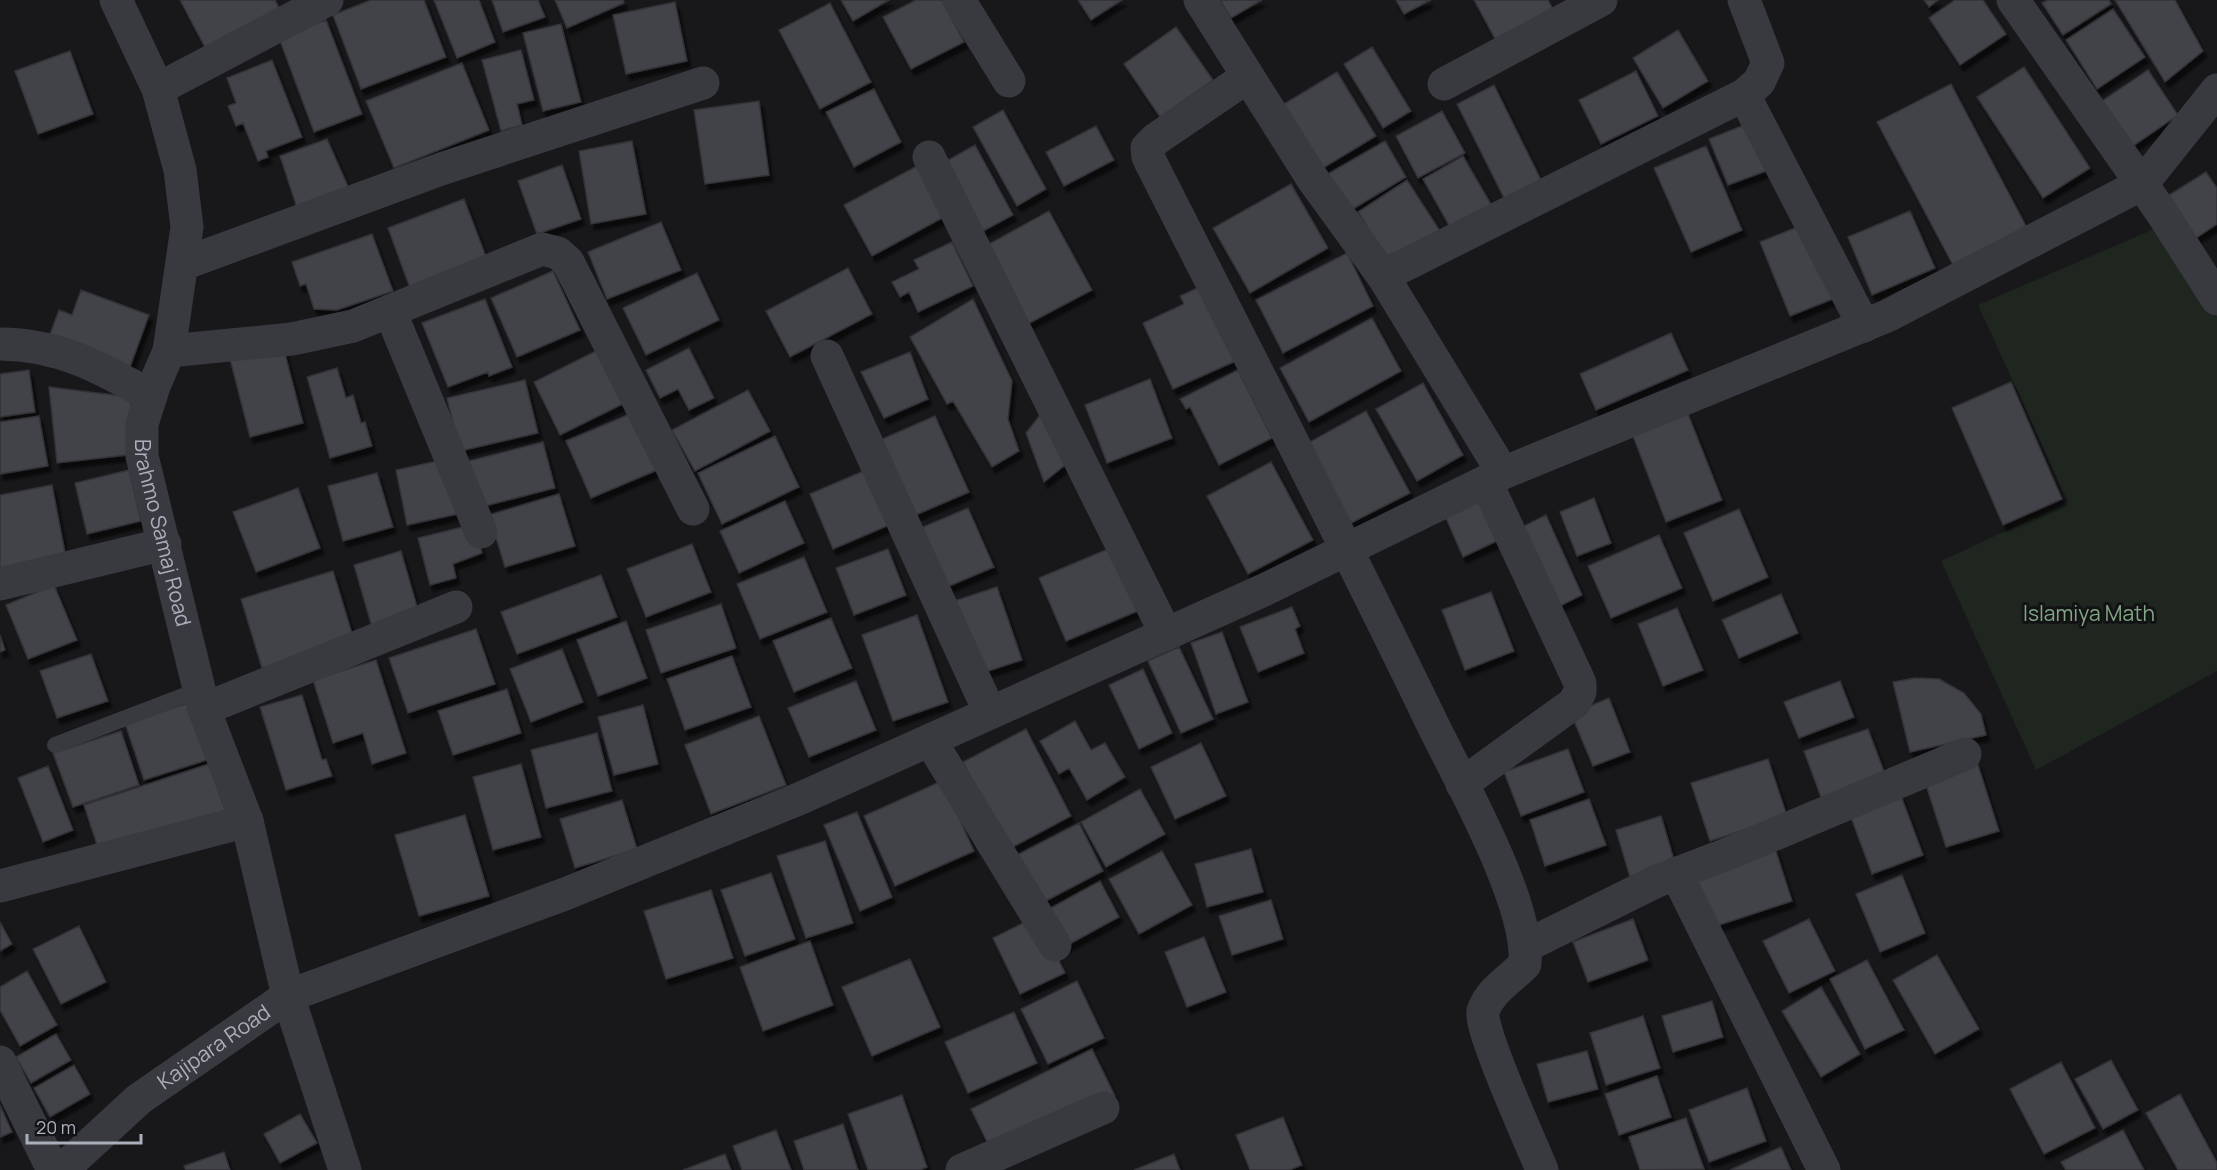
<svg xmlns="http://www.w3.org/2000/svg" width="2217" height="1170" viewBox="0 0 2217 1170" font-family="Manrope,sans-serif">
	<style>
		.green { fill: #1e261f }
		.building { fill: #424348; stroke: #323237; stroke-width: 1.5; filter: url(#shadow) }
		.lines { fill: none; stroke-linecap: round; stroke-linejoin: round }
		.service { stroke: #393a40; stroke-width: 16 }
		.minor { stroke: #393a40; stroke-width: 33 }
		.tertiary { stroke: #393a40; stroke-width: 33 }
		.labels { text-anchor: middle; stroke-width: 6; stroke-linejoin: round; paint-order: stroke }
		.street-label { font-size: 21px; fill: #aaafbb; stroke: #131316 }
		.park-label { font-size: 21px; fill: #81a684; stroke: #131316 }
	</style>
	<defs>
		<filter id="shadow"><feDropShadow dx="3.5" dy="6" stdDeviation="1.5" flood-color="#0009"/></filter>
	</defs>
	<rect width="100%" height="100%" fill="#18181b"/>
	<path class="green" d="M2168 223 2217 299V671L2036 770 1941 561 2068 502 1978 305Z"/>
	<path class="building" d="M180 0H275L282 14 208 53Z
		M371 0H424L446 57 361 89 333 15Z
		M434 0H479L495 42 457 58Z
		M492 0H538L545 17 503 32Z
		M555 0H623L624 3 567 28Z
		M841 0H889L853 21Z
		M916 0H942L964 42 911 69 883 17Z
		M1078 0H1122L1091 20Z
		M1220 0H1262L1231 18Z
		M1396 0H1431L1404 14Z
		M1474 0H1548L1556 15 1499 46Z
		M1924 0H1938L1929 7Z
		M1955 0H1983L2006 34 1960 65 1929 18Z
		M2048 0H2109L2111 4 2063 35 2042 3Z
		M2115 0H2175L2203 51 2165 82Z
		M675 2 687 61 626 74 613 15Z
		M830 3 871 82 820 109 779 30Z
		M2113 9 2145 57 2097 89 2066 40Z
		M326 20 362 114 314 132 279 38Z
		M561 24 581 102 543 111 523 33Z
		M1176 27 1213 80 1160 117 1124 64Z
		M1678 30 1708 81 1663 108 1633 58Z
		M1372 47 1411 111 1383 128 1344 64Z
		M521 50 534 100 517 104 522 125 501 131 482 60Z
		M70 51 93 114 38 134 15 71Z
		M272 60 302 137 266 151 268 157 258 161 243 123 236 126 228 106 236 103 227 78Z
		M462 63 489 130 394 168 366 101Z
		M2024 67 2090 168 2043 198 1977 97Z
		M2148 70 2178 115 2133 146 2102 101Z
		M1636 71 1658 116 1601 144 1579 100Z
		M1337 72 1376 136 1323 168 1284 104Z
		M1951 84 2027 228 1954 267 1877 122Z
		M1494 85 1541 180 1504 198 1457 104Z
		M874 89 901 142 854 167 826 112Z
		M759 101 769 175 705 184 694 110Z
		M1003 110 1046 189 1017 206 973 127Z
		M1442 111 1465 153 1418 178 1396 136Z
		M1747 124 1766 171 1728 185 1709 139Z
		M1096 126 1114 160 1064 186 1046 152Z
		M327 139 351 193 299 214 280 156Z
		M632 141 646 214 591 224 579 151Z
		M1385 141 1406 177 1348 212 1326 175Z
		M975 145 1013 215 974 236 936 167Z
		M1706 146 1742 230 1691 252 1654 168Z
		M1463 156 1496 213 1455 236 1423 179Z
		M562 165 581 219 537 234 518 181Z
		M919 165 946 216 872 256 844 205Z
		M2206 172 2217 188V224L2193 240 2166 197Z
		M1407 180 1440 231 1390 263 1358 212Z
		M1291 184 1328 248 1250 293 1213 228Z
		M464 199 488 262 411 291 388 228Z
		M1049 211 1092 290 1024 326 982 248Z
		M1910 211 1935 268 1872 295 1848 237Z
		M661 222 681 270 607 299 588 252Z
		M1805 224 1835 298 1790 316 1760 242Z
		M372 234 393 291 337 310 314 309 306 284 300 286 292 262Z
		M952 242 973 286 918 312 909 292 900 297 892 282 919 269 914 260Z
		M1347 253 1373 306 1283 353 1256 300Z
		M848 268 872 314 790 357 766 311Z
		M553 271 580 330 517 357 491 298Z
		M697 273 719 320 646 355 623 308Z
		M1206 284 1240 359 1173 389 1143 323 1184 304 1180 296Z
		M81 290 149 315 130 367 49 337 59 310 72 315Z
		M485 299 512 367 489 376 488 372 448 387 422 323Z
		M973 299 1012 381 1008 419 1019 451 992 467 953 401 947 404 910 337Z
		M1372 318 1401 371 1309 422 1280 368Z
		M1671 333 1688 370 1596 410 1580 374Z
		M283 346 303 423 250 437 230 359Z
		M606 346 633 399 560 435 534 382Z
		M689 348 714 398 689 410 678 389 660 398 646 370Z
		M910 352 928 399 884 418 861 372Z
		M337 368 346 398 353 395 361 423 365 422 372 446 330 458 307 377Z
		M29 370 35 412 0 417V374Z
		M1238 370 1272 438 1219 465 1190 407 1186 409 1180 399Z
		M1150 379 1172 438 1107 463 1085 405Z
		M525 380 538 433 460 451 447 398Z
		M2011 382 2062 499 2003 525 1952 408Z
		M1423 383 1463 455 1417 481 1376 409Z
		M49 387 130 397 136 454 57 463Z
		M748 390 770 431 695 471 672 430Z
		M637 411 662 468 591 498 566 441Z
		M1366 411 1410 493 1351 523 1308 443Z
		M1041 414 1065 465 1044 482 1026 433Z
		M1688 414 1722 500 1666 522 1633 436Z
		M39 416 48 466 0 474V422Z
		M935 416 969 492 911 517 878 441Z
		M775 436 799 487 722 524 698 473Z
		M543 442 555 488 477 508 465 462Z
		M447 459 458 514 407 525 396 470Z
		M1271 462 1313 540 1248 574 1207 496Z
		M129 470 141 521 87 534 75 483Z
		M866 470 889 525 833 549 810 494Z
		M377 473 393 527 343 541 328 486Z
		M52 485 66 558 0 571V495Z
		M298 488 320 548 256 572 233 512Z
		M1481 489 1501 539 1463 557 1441 507Z
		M559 494 575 546 505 567 489 515Z
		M1594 498 1611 543 1577 556 1560 512Z
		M785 501 804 543 739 573 720 531Z
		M968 508 994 567 947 587 921 528Z
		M1739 509 1768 577 1713 601 1684 533Z
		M1546 515 1582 595 1552 610 1516 530Z
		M475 524 482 553 453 564 456 578 430 585 418 538Z
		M1659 535 1682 588 1611 618 1588 566Z
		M692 544 711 592 646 617 627 569Z
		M1113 547 1140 610 1066 641 1039 578Z
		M888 549 906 595 854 615 836 568Z
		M401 551 421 621 374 634 354 565Z
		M804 557 827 612 760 639 737 584Z
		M333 571 354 640 262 668 241 599Z
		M601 575 617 617 517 654 501 612Z
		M54 585 77 640 28 659 6 605Z
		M997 587 1022 660 976 675 951 602Z
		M1491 592 1514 651 1465 670 1442 610Z
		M1781 594 1798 633 1739 658 1722 620Z
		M721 604 736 648 661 673 646 630Z
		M1292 607 1300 626 1295 629 1304 653 1258 672 1240 627Z
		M1677 608 1703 670 1663 686 1638 624Z
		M917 615 948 702 893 721 862 635Z
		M831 618 852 668 794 692 773 641Z
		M626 621 647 678 598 696 577 640Z
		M476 629 495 684 408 713 389 658Z
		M1222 632 1248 702 1216 714 1191 643Z
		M0 635 5 650 0 652Z
		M1179 647 1213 719 1181 733 1148 661Z
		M562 649 583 702 531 722 510 669Z
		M91 654 108 701 57 718 40 671Z
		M732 656 751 707 685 730 667 679Z
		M376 660 406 753 372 764 363 733 333 743 313 680Z
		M1143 669 1172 733 1139 749 1109 685Z
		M1915 678 1939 679 1964 693 1981 714 1986 735 1910 752 1893 682Z
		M856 681 876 730 809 757 788 708Z
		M1840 681 1854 717 1799 738 1784 702Z
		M507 689 521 733 453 755 438 711Z
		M302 695 322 760 326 759 332 776 286 790 260 707Z
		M1609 698 1630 752 1593 766 1571 714Z
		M195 701 213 758 144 780 125 723Z
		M643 705 658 764 614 775 598 717Z
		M759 716 786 785 711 814 685 745Z
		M1075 721 1091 750 1105 743 1125 777 1087 800 1069 768 1059 774 1040 741Z
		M1026 729 1071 816 1009 849 963 762Z
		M1868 729 1886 777 1822 800 1804 751Z
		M121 731 139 785 73 807 53 753Z
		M597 733 612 791 546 808 531 750Z
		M1201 743 1226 796 1175 819 1151 767Z
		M1568 749 1584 792 1521 816 1504 772Z
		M1768 759 1787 816 1710 841 1691 783Z
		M1977 762 1999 831 1946 847 1924 779Z
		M209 764 227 815 101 857 84 805Z
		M521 764 541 837 493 850 473 777Z
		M48 766 73 830 43 842 18 778Z
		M942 781 974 851 895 886 864 816Z
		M1140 789 1165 834 1106 867 1081 822Z
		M1900 793 1923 855 1872 874 1849 812Z
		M1589 799 1606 845 1545 866 1530 820Z
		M622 800 637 849 575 868 560 819Z
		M857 812 892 897 860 911 824 825Z
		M465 815 489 896 419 916 395 835Z
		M1661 816 1675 863 1630 877 1616 830Z
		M1079 823 1103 871 1040 904 1015 856Z
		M825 841 853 923 806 938 777 856Z
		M1774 845 1792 901 1710 928 1692 872Z
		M1251 849 1263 892 1207 907 1195 864Z
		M1162 851 1192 905 1139 934 1109 879Z
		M771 873 795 939 745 956 721 890Z
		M1902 875 1925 933 1880 952 1856 894Z
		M1100 881 1119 917 1066 946 1047 910Z
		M711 890 733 958 666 979 644 911Z
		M1271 900 1283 939 1232 955 1219 916Z
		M1037 916 1065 973 1020 994 993 938Z
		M1633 919 1648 960 1588 982 1573 942Z
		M1809 919 1835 971 1789 993 1763 941Z
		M0 922 12 944 0 951Z
		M79 926 106 982 61 1004 33 949Z
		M1204 937 1226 992 1187 1007 1165 952Z
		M810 941 833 1005 763 1031 740 967Z
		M1937 955 1979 1029 1935 1054 1893 980Z
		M910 959 940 1027 872 1056 842 987Z
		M1867 960 1904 1030 1865 1049 1830 979Z
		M27 971 57 1025 20 1046 0 1010V987Z
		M1077 981 1104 1038 1048 1064 1021 1009Z
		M1821 987 1860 1054 1821 1077 1782 1011Z
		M1712 1001 1723 1037 1673 1052 1662 1016Z
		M1014 1012 1037 1063 968 1093 945 1042Z
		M1643 1016 1660 1068 1606 1085 1590 1033Z
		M56 1034 71 1060 31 1083 16 1057Z
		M1092 1049 1115 1096 994 1156 971 1109Z
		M1587 1051 1598 1089 1548 1102 1537 1064Z
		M2111 1060 2138 1110 2103 1129 2075 1079Z
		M2061 1062 2095 1128 2044 1154 2010 1089Z
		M74 1065 90 1094 50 1117 34 1088Z
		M1657 1076 1671 1117 1619 1135 1605 1094Z
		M1747 1088 1766 1141 1709 1162 1689 1110Z
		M2180 1094 2217 1163V1170H2178L2146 1113Z
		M902 1095 927 1167 920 1170H868L848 1114Z
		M0 1105 12 1132 0 1137Z
		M300 1114 317 1143 280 1163 264 1134Z
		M1283 1117 1302 1165 1289 1170H1250L1236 1135Z
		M1686 1118 1704 1169 1640 1170 1629 1137Z
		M843 1124 858 1170H804L794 1141Z
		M776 1130 791 1170H742L733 1146Z
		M2123 1130 2144 1170H2066L2061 1162Z
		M1781 1147 1791 1170H1730Z
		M224 1152 230 1170H186L184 1166Z
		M725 1154 731 1170H683Z
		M1174 1154 1180 1170H1134Z"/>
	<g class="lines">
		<path class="service" d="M55 745 199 690"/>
		<g class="minor">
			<path d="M959 0 1009 81"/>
			<path d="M1200 0 1312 178 1383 276 1503 473"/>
			<path d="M2013 0 2162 213 2217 299"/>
			<path d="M1247 77 1156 139 1147 148 1148 157C1243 345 1340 532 1431 721 1459 779 1530 903 1525 964 1510 980 1490 990 1483 1011 1478 1027 1533 1147 1542 1170"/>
			<path d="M1444 84 1601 0"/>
			<path d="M158 89 327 0"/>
			<path d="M1744 95 1864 326"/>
			<path d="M929 157 1166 634"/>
			<path d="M183 264 441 169 703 83"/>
			<path d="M1383 276 1744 95 1759 82 1768 63 1744 0"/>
			<path d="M390 311 481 532"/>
			<path d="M0 344C58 344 102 368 151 396"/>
			<path d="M169 351 292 339 353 326 542 249 558 253 568 262 693 509"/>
			<path d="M827 356 990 713"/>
			<path d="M0 584 165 544"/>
			<path d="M204 709 456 607"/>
			<path d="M930 740 1055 945"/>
			<path d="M1462 784 1574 703 1580 692V683L1486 482"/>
			<path d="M1676 873 1824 1170"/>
			<path d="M0 886 247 821"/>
			<path d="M1526 946 1655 882 1737 850 1965 754"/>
			<path d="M0 1062 53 1170"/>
			<path id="s1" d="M62 1170 139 1099 288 996 565 894 801 798 1266 589 1503 473 1887 316 2142 184 2217 90"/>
			<path d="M962 1170 1103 1108"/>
		</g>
		<path class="tertiary" id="s2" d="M116 0 158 89 180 170 187 227 169 351 154 386 142 424V456L204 709 247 821 288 996 345 1170"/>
	</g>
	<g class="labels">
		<g class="street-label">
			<text dy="7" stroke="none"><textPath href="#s2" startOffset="554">Brahmo Samaj Road</textPath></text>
			<text dy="7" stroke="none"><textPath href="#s1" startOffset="196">Kajipara Road</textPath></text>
		</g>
		<g class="park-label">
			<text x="2089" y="621">Islamiya Math</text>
		</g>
	</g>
	<path d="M27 1134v9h114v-9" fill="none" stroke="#aaafbb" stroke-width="3"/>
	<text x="36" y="1134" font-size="18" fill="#aaafbb" stroke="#131316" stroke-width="4.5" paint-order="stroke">20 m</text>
</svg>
